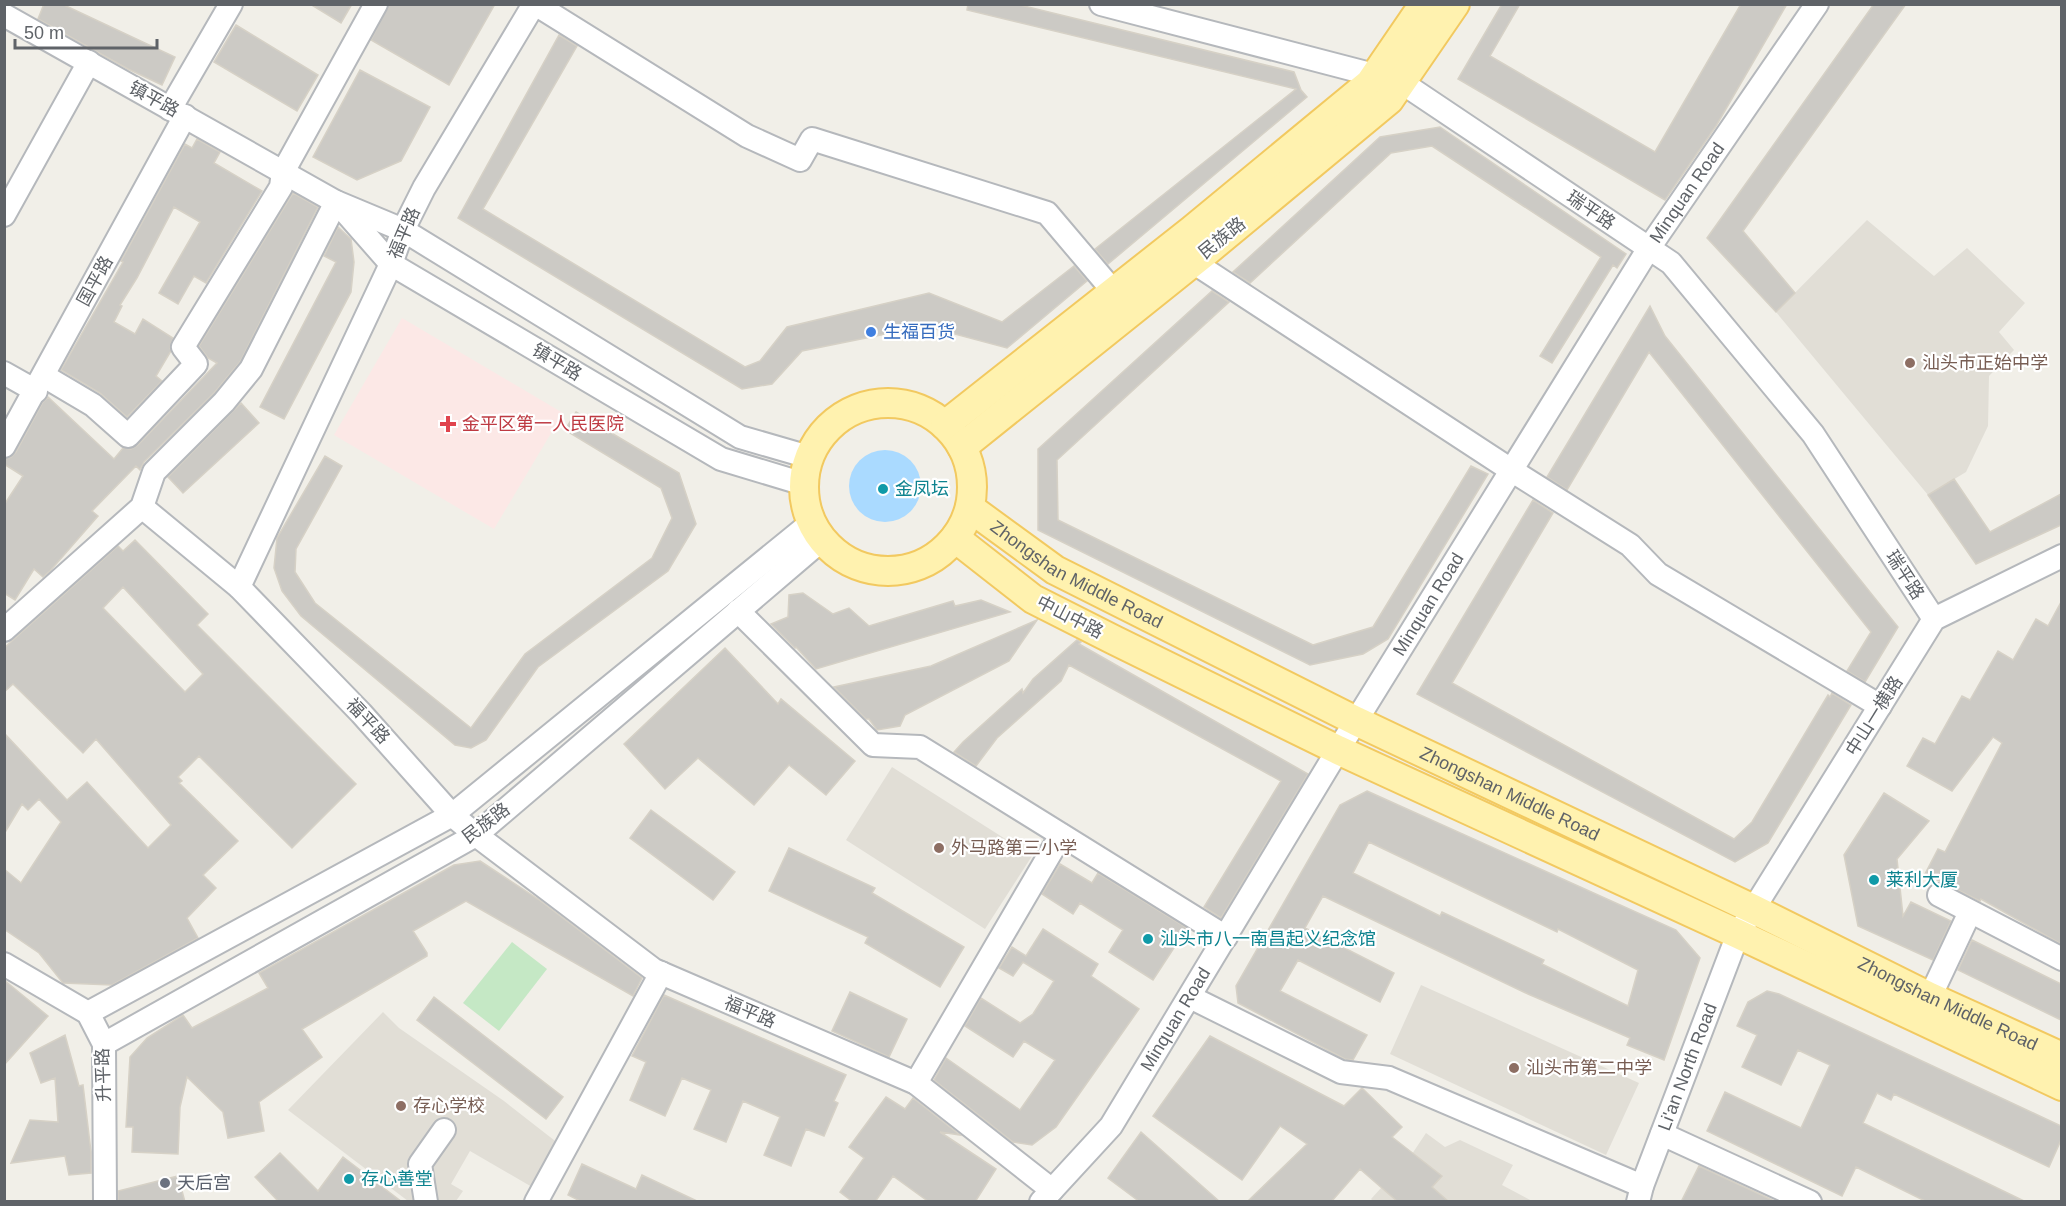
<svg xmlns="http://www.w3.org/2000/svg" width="2066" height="1206" viewBox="0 0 2066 1206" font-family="Arial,'Noto Sans SC',sans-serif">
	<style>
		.education { fill: #e1ded6 }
		.medical { fill: #fce8e6 }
		.green { fill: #c5e8c5 }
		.water { fill: #aadaff }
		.building { fill: #cccac5; stroke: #d6d1c6; stroke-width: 1.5; fill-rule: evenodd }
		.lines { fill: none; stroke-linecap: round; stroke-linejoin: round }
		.minor-casing { stroke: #b5b8bc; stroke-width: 26 }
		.major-casing { stroke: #f2c960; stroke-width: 32 }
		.minor { stroke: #fff; stroke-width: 22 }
		.major { stroke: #fff2af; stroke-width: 28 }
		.shop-dot { fill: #3f7fe0; stroke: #fff; stroke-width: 2 }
		.education-dot { fill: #8d6e63; stroke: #fff; stroke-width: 2 }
		.health-dot { fill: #e0444e; stroke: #fff; stroke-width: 2 }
		.culture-dot { fill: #0f9aa8; stroke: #fff; stroke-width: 2 }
		.worship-dot { fill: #6b7280; stroke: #fff; stroke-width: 2 }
		.labels { text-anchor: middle; stroke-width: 4.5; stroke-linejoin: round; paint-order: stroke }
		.street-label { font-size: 18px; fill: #5f6368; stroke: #fff }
		.shop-label { font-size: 18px; fill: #366cbe; stroke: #fff; text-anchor: start }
		.education-label { font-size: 18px; fill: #785e54; stroke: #fff; text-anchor: start }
		.health-label { font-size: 18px; fill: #be3a42; stroke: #fff; text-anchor: start }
		.culture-label { font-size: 18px; fill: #0d838f; stroke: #fff; text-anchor: start }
		.worship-label { font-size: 18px; fill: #5b616d; stroke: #fff; text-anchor: start }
	</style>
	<rect width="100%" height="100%" fill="#f1efe8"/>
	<path class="education" d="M1867 220 1934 276 1967 248 2025 303 1999 332 2014 350 1989 376 1988 426 1966 472 1928 495 1776 312Z
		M892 767 1032 856 985 929 846 840Z
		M1421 985 1639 1083 1606 1155 1390 1054Z
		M383 1012 399 1028 504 1101 559 1144 532 1187 470 1151 451 1184 463 1191 456 1201H408L288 1110Z
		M1426 1133 1445 1147 1460 1140 1513 1165 1502 1185 1532 1201 1374 1202 1371 1199 1412 1154Z"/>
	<path class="medical" d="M402 318 563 413 494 529 334 435Z"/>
	<path class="green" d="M512 942 547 969 499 1031 463 1003Z"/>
	<path class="water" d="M849 486a36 36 0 1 1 72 0a36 36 0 1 1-72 0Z"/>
	<path class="building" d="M44 4H62L175 57 162 85 128 69 38 19Z
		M310 4H352L341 23Z
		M389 4H495L449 85 371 40Z
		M968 4H1016L1294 72 1301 90 1307 97 1108 264 1095 249 1296 89 967 10Z
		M1502 4H1520L1490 56 1655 152 1741 4H1787L1716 126 1665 200 1458 79Z
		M1874 4H1906L1743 231 1795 293 1776 312 1707 238Z
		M236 25 318 75 297 111 214 62Z
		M559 35 577 46 483 209 745 367 760 361 787 327 929 293 1002 322 1074 266 1087 281 1007 348 925 326 802 351 772 384 742 389 458 218Z
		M360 70 430 107 401 161 357 180 313 157Z
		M1440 127 1626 254 1617 268 1613 265 1552 363 1540 356 1601 257 1432 146 1391 153 1250 283 1233 272 1380 137Z
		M197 139 220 152 214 163 262 191 206 283 194 276 178 304 159 293 200 222 174 207 137 278 120 305 122 306 114 322 135 334 143 319 173 338 170 347 171 351 156 376 162 381 127 417 100 393 61 370 123 262 121 261 185 144 192 148Z
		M293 193 318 207 240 362 214 393 144 462 140 470 136 466 92 511 98 516 50 571 43 577 34 569 15 600 4 593V505L23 476 4 464V459L11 457 16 452 43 402 48 397 114 459 123 448 131 449 138 445 217 363 208 358 199 346Z
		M338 227 351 239 354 262 351 292 284 419 260 407 336 262 324 256Z
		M1212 291 1229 302 1057 460 1058 520 1313 645 1373 627 1471 466 1488 474 1388 639 1363 654 1310 665 1038 530V449Z
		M1650 306 1665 336 1898 627 1865 682 1847 671 1871 632 1649 352 1567 490 1547 477Z
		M241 403 259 423 183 493 168 477Z
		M576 412 679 473 696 524 668 571 538 667 486 740 471 748 455 745 301 616 282 591 274 568 277 538 325 456 342 466 296 549 295 572 315 603 471 728 525 654 652 558 672 518 661 488 565 430Z
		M1954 479 1990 532 2061 494V525L1976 564 1928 495Z
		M1533 500 1553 513 1452 683 1734 839 1752 822 1828 695 1830 697 1832 693 1851 705 1768 843 1735 862 1417 694Z
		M135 540 208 614 197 625 356 784 292 848 199 756 178 777 182 781 179 783 238 841 203 875 216 888 187 918 198 938 112 985 63 983 39 953 4 929V869L21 883 61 822 39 799 28 810 22 804 4 834V733L67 800 87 782 148 848 171 825 96 739 83 753 13 684 4 692V648L118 546 123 551ZM123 587 203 674 185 692 103 608Z
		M803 593 833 614 849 608 869 626 953 601 955 606 981 600 1010 612 816 669 796 647 795 648 771 624 788 617 789 595Z
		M2061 602V944L1981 899 1980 901 1925 874 1938 849 1945 852 2002 743 1993 737 1952 791 1907 766 1923 738 1935 744 1962 696 1970 700 1998 651 2013 660 2036 619 2048 626Z
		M1037 620 1009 661 905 715 900 726 877 730 869 719H866L834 687 931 666Z
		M1077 640 1081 642 1079 644 1308 774 1221 918 1204 907 1281 781 1069 665 1061 681 997 738 976 766 954 752 963 742 1022 689 1023 693 1033 679Z
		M725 648 778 704 781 699 855 761 826 795 789 765 754 805 698 758 665 789 624 744Z
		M1367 791 1676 930 1700 958 1664 1060 1627 1045 1630 1038 1528 994 1323 896 1305 928 1394 973 1380 1002 1298 960 1280 991 1367 1035 1353 1060 1345 1059 1238 1003 1236 986 1340 805ZM1369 842 1557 932 1558 929 1638 970 1628 1006 1542 964 1544 960 1442 912 1440 916 1353 873Z
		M1884 793 1929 821 1897 859 1903 916 1911 902 1951 921 1933 960 1858 926 1844 855Z
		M651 810 735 872 713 900 630 838Z
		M789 848 875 888 872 893 964 947 940 987 865 943 868 937 769 891Z
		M480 861 538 899 642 978 633 996 466 901 413 931 427 953V956L302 1029 322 1057 259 1102 264 1131 228 1138 223 1112 187 1077 180 1107 178 1154 132 1152 133 1127H126L130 1057 147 1038 183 1015 192 1028 268 988 259 973 454 865Z
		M1060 864 1092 883 1098 873 1187 928 1153 980 1109 952 1123 930 1080 903 1073 914 1042 894Z
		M1043 929 1098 964 1091 976 1139 1009 1056 1127 1032 1145 1013 1142 934 1080 946 1058 1020 1110 1055 1060 1024 1041 1013 1057 965 1026 981 998 1020 1023 1033 1014 1054 981 1023 962 1013 976 999 968 1012 947 1026 956Z
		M1972 940 2061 984V1020L1958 970Z
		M4 980 48 1016 4 1065Z
		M1767 991 1779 994 2061 1126V1140L2049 1167 1894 1094 1891 1100 1877 1093 1863 1123 2026 1202H1927L1856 1167 1842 1196 1707 1131 1725 1092 1801 1128 1830 1065 1798 1050 1781 1085 1742 1067 1757 1035 1737 1026 1748 1002Z
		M850 992 907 1019 889 1057 832 1031Z
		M664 995 846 1075 834 1101 838 1103 824 1136 806 1129 791 1166 764 1155 780 1117 743 1101 726 1142 694 1129 711 1090 682 1078 665 1116 630 1100 646 1062 632 1056Z
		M434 997 563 1097 546 1119 417 1020Z
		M65 1035 79 1086 83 1085 91 1152V1173L69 1175 65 1156 11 1163 30 1120 58 1122 55 1078 41 1083 30 1053Z
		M1210 1036 1344 1106 1362 1088 1402 1127 1392 1137 1442 1176 1432 1187 1449 1202H1398L1360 1169 1331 1202H1247L1307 1144 1280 1126 1242 1180 1153 1116Z
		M886 1097 905 1109 913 1098 960 1135 940 1132 996 1169 975 1202H929L893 1176 875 1202H853L840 1192 864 1158 849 1147Z
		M1141 1132 1220 1202H1140L1108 1178Z
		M280 1153 318 1191 343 1157 402 1202H279L255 1177Z
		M582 1164 636 1189 642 1175 699 1202H582L568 1195Z
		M1699 1166 1768 1198 1776 1202H1681Z
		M178 1176 185 1202H118V1191Z"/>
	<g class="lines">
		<g class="minor-casing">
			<g id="minor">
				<path d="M534 4 424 188 403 230 391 264 239 587 361 713 452 815 476 835 654 970 916 1083 1052 1190"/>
				<path d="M535 4 747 136 800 160 812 139 1047 213 1114 292"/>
				<path d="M1101 4 1401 82 1671 263 1813 434 1934 619"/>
				<path d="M4 15 336 202 403 230 740 437 809 457"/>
				<path d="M170 109 231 4"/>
				<path d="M341 207 391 264 721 459 804 484"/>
				<path d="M4 215 89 62"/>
				<path d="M1193 262 1511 470 1630 545 1658 574 1880 706"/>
				<path d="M4 373 36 391"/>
				<path d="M44 376 93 405 128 436 196 364 183 347 281 187 283 172 376 4"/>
				<path d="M4 446 185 116"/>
				<path d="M142 507 239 587"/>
				<path d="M738 611 873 745 920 747 1226 937"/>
				<path d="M4 630 142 507 154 472 224 402 251 369 336 202"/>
				<path d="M1939 895 2062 959"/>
				<path d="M4 964 88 1013 104 1044 105 1202"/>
				<path d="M1190 997 1341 1072 1389 1078 1642 1186"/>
				<path d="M1930 997 1970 912"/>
				<path d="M88 1013 452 815 812 522"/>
				<path d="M104 1044 476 835 823 539"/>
				<path d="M916 1083 1061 835"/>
				<path d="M1662 1134 1810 1202"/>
				<path d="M426 1202 420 1164 444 1130"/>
				<path d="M536 1202 661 973"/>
				<path id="s1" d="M1041 1202 1111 1126 1338 750 1649 248 1817 4"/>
				<path id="s2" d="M1638 1202 1642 1186 1738 934 1934 619 2062 556"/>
			</g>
		</g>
		<g class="major-casing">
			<g id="major">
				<circle cx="888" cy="487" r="84"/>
				<path d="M945 425 1192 230 1370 83 1424 4"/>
				<path d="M962 447 1208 250 1389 100 1455 4"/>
				<path id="s3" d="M970 508 1055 570 1356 721 1753 909 1930 997 2062 1057"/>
				<path d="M955 538 1033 599 1114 640 1338 750 1738 934 2062 1086"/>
			</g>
		</g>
		<use href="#minor" class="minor"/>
		<use href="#major" class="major"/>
	</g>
	<circle class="shop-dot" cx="871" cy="332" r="6"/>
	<g class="education-dot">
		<circle cx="1910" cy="363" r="6"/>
		<circle cx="939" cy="848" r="6"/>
		<circle cx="1514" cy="1068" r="6"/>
		<circle cx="401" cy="1106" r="6"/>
	</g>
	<path class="health-dot" d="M445 415h6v6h6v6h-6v6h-6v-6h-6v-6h6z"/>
	<g class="culture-dot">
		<circle cx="883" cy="489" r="6"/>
		<circle cx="1874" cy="880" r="6"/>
		<circle cx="1148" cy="939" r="6"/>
		<circle cx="349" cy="1179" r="6"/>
	</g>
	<circle class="worship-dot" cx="165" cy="1183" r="6"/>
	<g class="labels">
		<g class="street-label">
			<text transform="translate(154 99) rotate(29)" y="6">镇平路</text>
			<text dy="6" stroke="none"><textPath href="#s1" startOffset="1200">Minquan Road</textPath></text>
			<text transform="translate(1591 210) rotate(34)" y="6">瑞平路</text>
			<text transform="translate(404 233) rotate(-67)" y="6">福平路</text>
			<text transform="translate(1222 238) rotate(-39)" y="6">民族路</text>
			<text transform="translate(95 281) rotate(-61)" y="6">国平路</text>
			<text transform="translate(557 362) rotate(31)" y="6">镇平路</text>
			<text dy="6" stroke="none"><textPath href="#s3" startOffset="126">Zhongshan Middle Road</textPath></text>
			<text transform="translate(1905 575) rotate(57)" y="6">瑞平路</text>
			<text dy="6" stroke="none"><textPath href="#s1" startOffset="714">Minquan Road</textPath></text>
			<text transform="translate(1070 617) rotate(27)" y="6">中山中路</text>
			<text transform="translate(1874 716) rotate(-58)" y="6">中山一横路</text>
			<text transform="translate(368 721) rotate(47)" y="6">福平路</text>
			<text dy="6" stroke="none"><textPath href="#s3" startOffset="612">Zhongshan Middle Road</textPath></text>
			<text transform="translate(486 823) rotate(-37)" y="6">民族路</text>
			<text dy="6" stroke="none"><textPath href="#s3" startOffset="1098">Zhongshan Middle Road</textPath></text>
			<text transform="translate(750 1012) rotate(23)" y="6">福平路</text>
			<text dy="6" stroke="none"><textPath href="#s1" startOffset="228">Minquan Road</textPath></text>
			<text dy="6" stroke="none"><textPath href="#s2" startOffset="144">Li'an North Road</textPath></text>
			<text transform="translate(103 1075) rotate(-92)" y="6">升平路</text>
		</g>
		<g class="shop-label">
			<text x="883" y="338">生福百货</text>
		</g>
		<g class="education-label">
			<text x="1922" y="369">汕头市正始中学</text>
			<text x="951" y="854">外马路第三小学</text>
			<text x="1526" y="1074">汕头市第二中学</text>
			<text x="413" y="1112">存心学校</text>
		</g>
		<g class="health-label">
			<text x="462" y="430">金平区第一人民医院</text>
		</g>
		<g class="culture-label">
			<text x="895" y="495">金凤坛</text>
			<text x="1886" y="886">莱利大厦</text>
			<text x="1160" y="945">汕头市八一南昌起义纪念馆</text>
			<text x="361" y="1185">存心善堂</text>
		</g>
		<g class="worship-label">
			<text x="177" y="1189">天后宫</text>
		</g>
	</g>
	<rect width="2066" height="1206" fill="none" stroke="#5f6368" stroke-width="12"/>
	<path d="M15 39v9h142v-9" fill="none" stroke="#5f6368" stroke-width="3"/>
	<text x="24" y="39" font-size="18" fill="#5f6368" stroke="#ffffff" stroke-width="4.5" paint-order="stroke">50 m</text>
</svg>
